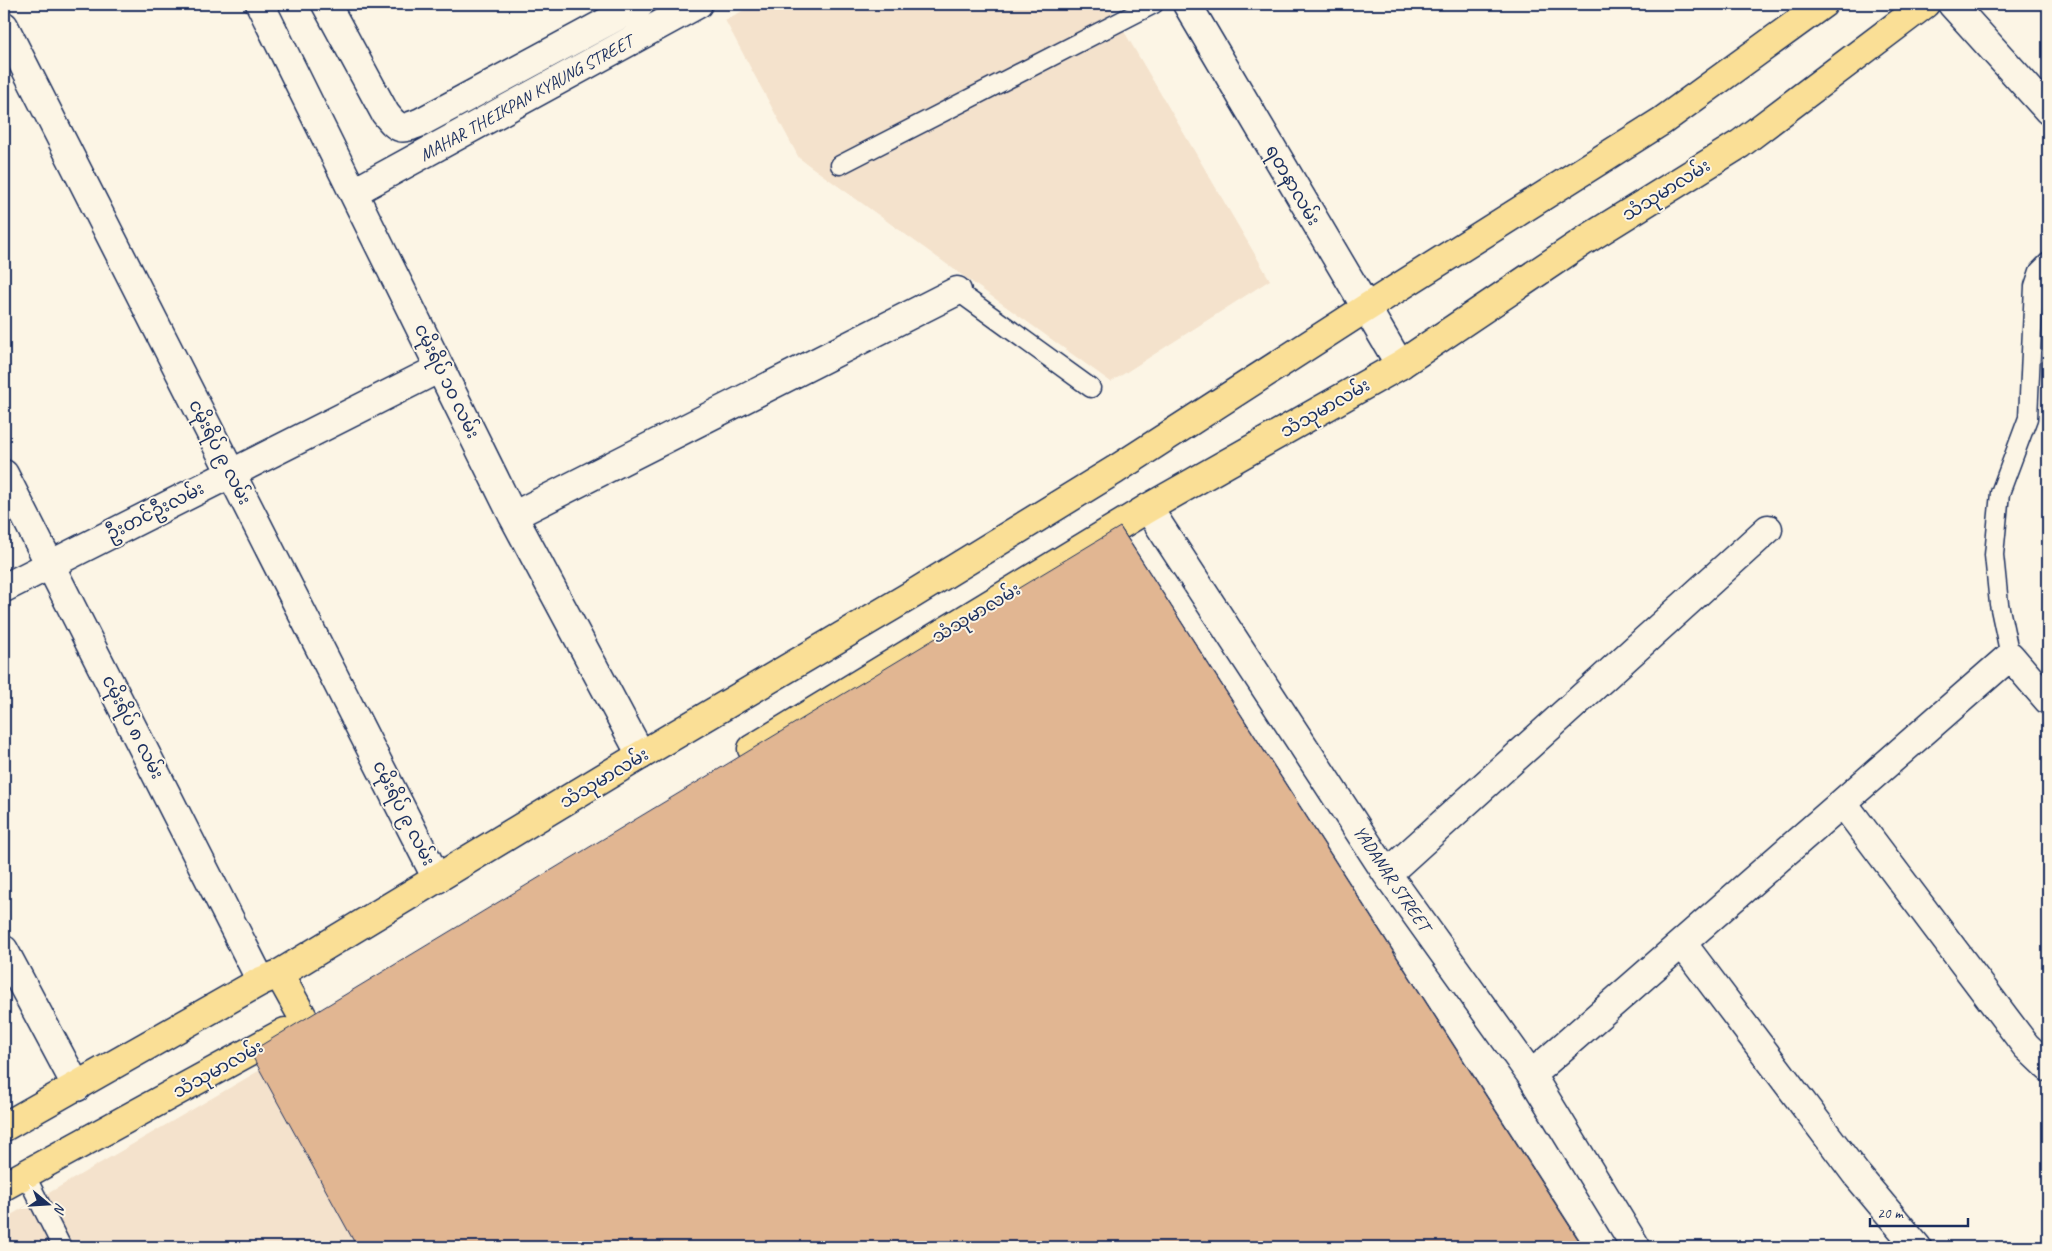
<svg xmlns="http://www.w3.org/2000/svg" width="2052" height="1251" viewBox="0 0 2052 1251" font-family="Caveat,'Noto Sans Myanmar',sans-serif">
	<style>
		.built { fill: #f4e2cc }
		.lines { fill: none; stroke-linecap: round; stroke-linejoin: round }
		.service-casing { stroke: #1b2f5e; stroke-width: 21 }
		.minor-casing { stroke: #1b2f5e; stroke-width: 31 }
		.secondary-casing { stroke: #1b2f5e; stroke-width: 31 }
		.primary-casing { stroke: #1b2f5e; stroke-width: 31 }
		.service { stroke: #fcf5e5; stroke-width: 18 }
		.minor { stroke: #fcf5e5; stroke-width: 28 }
		.secondary { stroke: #fcf5e5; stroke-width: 28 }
		.primary { stroke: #fadf96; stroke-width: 28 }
		.shaded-wall { fill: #9e7f66; stroke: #1b2f5e }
		.building { fill: #e1b692; stroke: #1b2f5e }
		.labels { text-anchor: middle; stroke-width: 4; stroke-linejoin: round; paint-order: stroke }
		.street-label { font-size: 18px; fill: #1b2f5e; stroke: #fcf5e5 }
	</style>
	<rect width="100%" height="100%" fill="#fcf5e5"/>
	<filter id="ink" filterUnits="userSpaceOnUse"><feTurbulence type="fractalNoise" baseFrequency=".02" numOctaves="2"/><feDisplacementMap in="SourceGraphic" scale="10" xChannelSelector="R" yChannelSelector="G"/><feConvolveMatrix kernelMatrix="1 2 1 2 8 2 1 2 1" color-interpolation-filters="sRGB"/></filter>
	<g filter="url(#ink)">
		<path class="built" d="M756 4H1108L1270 280 1111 382 799 158 725 20Z
			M262 1069 360 1247H4V1219Z"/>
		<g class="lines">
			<g class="service-casing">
				<path id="service" d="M840 165 1154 4
					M957 291 1091 388
					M2010 656 1999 604 1994 555 2000 493 2028 418 2034 286 2039 271 2048 262
					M25 1174 62 1247"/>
			</g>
			<g class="minor-casing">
				<path id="minor" d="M260 4 513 516 641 755
					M326 4 385 113C399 131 401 130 421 122L640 4
					M1952 4 2048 110
					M4 26 437 879
					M354 192 698 4
					M4 474 261 981
					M1148 508 1387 874 1531 1075 1636 1247
					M513 516 957 291
					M4 588 440 368
					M1843 803 2026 1046 2048 1067
					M1387 874 1768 529
					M1682 943 1856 1174 1917 1247
					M4 950 77 1087
					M1531 1075 2010 656 2048 700"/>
			</g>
			<g class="secondary-casing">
				<path id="secondary" d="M1187 4 1400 365"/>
			</g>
			<g class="primary-casing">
				<path id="primary" d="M752 749 1148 508 1400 365 1584 241 1740 144 1925 4
					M279 974 305 1021
					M4 1127 261 981 279 974 641 755 913 594 1115 470 1366 308 1662 121 1823 4
					M4 1186 285 1032"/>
			</g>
			<use href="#service" class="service"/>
			<use href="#minor" class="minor"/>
			<use href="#secondary" class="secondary"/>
			<use href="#primary" class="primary"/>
		</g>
		<path class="shaded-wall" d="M1120 527 1132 545 1584 1247H1583Z"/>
		<path class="building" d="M1120 527 1583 1247H357L250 1052Z"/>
	</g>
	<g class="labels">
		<g class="street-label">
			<text transform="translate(526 98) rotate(-29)" y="6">MAHAR THEIKPAN KYAUNG STREET</text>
			<text transform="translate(1293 185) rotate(60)" y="6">ရတနာလမ်း</text>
			<text transform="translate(1666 190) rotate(-32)" y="6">သံသုမာလမ်း</text>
			<text transform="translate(447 381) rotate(64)" y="6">ငမိုးရိပ် ၁၀ လမ်း</text>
			<text transform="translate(1325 408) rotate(-30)" y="6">သံသုမာလမ်း</text>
			<text transform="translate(220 452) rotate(63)" y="6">ငမိုးရိပ် ၉ လမ်း</text>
			<text transform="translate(155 511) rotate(-27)" y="6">ဦးတင်ဦးလမ်း</text>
			<text transform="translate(976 613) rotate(-31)" y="6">သံသုမာလမ်း</text>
			<text transform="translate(133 727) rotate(63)" y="6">ငမိုးရိပ် ၈ လမ်း</text>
			<text transform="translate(604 778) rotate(-31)" y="6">သံသုမာလမ်း</text>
			<text transform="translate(404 813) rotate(63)" y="6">ငမိုးရိပ် ၉ လမ်း</text>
			<text transform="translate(1392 878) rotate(56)" y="6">YADANAR STREET</text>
			<text transform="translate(218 1069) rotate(-29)" y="6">သံသုမာလမ်း</text>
		</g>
	</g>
	<rect width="2052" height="1251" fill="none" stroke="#fcf5e5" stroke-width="20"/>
	<rect x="10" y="10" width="2032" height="1231" fill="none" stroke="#1b2f5e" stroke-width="2" filter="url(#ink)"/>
	<g transform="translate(48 1204) rotate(108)" stroke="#fcf5e5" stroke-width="4" paint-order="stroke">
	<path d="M0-4L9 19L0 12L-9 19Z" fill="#1b2f5e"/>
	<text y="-8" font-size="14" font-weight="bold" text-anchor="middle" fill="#1b2f5e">N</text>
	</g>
	<path d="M1870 1218v8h98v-8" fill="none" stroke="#1b2f5e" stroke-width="2.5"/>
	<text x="1877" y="1218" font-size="15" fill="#1b2f5e" stroke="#fcf5e5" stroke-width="4" paint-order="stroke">20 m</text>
</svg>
